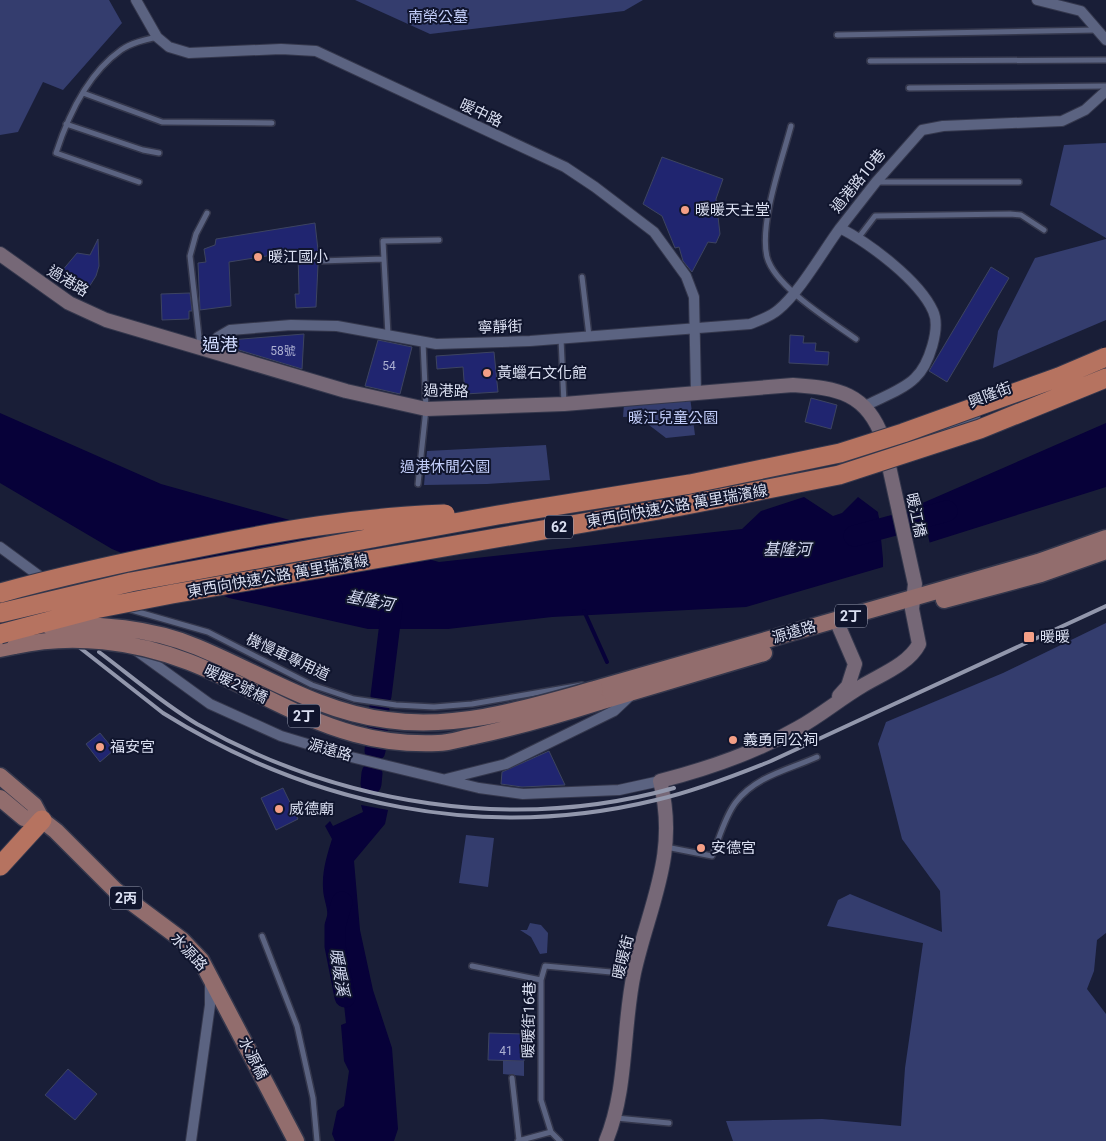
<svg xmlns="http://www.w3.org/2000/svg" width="1106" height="1141" viewBox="0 0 1106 1141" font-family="Roboto,'Noto Sans TC',sans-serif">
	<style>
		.green { fill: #343d6e }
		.water { fill: #070139 }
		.pier { fill: #191e37 }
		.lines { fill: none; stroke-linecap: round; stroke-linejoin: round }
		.stream { stroke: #070139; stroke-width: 4 }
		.river { stroke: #070139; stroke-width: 21 }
		.building { fill: #202570; stroke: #3d4460 }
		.lane-casing { stroke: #34374c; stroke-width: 8 }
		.street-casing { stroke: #34374c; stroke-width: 12 }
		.secondary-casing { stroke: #34374c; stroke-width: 16 }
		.primary-casing { stroke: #34374c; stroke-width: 19 }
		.highway-casing { stroke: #34374c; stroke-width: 21 }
		.lane { stroke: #5b6381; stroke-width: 5 }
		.street { stroke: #5b6381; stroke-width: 10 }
		.secondary { stroke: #766877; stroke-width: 14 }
		.primary { stroke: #926d6d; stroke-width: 16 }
		.highway { stroke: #b67360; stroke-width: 19 }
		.rail { stroke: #9297ac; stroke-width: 4 }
		.primary-bridge-casing { stroke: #34374c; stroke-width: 19; stroke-linecap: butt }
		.highway-bridge-casing { stroke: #34374c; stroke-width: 21; stroke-linecap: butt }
		.primary-bridge { stroke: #926d6d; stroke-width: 16 }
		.highway-bridge { stroke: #b67360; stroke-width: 19 }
		.poi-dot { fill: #f49f86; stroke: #10152d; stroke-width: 2 }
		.labels { text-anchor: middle; stroke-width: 4; stroke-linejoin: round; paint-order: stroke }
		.number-label { font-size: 12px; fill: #acb0d1 }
		.shield { fill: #10152d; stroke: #9da2b6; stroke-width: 1 }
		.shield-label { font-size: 14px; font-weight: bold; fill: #dadff1 }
		.park-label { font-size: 15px; fill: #c1ccf8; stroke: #10152d }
		.street-label { font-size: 15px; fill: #dadff1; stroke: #10152d }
		.poi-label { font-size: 15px; fill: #dadff1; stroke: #10152d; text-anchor: start }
		.water-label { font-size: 16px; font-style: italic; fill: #d2d8ef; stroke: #10152d }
		.quarter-label { font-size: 18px; fill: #d1dbfe; stroke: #10152d }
	</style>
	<rect width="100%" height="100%" fill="#191e37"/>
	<path class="green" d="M0 0H109L122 23 63 90 43 82 18 132 0 135Z
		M355 0H643L624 11 430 34Z
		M1106 143V238L1050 205 1064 145Z
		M1106 239V320L993 368 998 331 1035 258Z
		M690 397 695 435 666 438 649 425 648 416 623 417 624 404Z
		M546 445 550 480 487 484 424 485 427 451Z
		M1106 623V933L1097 940 1094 971 1087 989 1106 1014V1141H733L726 1121 822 1119 901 1126 905 1068 923 943 827 926 838 900 850 894 942 932 940 891 902 839 878 744 886 722 1003 673Z
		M466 835 494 838 488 887 459 883Z
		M530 923 541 925 548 933 547 953 540 954 531 937 520 930H527Z
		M503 1060 524 1061V1076L503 1074Z"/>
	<path class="water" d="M0 413 161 484 439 562 742 529 761 511 804 497 833 516 842 513 858 497 878 512 883 539V567L746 607 552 617 448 629H368L229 598 112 549 0 483Z
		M1106 423V487L925 544 918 505Z
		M361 805 388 810 385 824 354 861 360 930 373 990 392 1048 398 1129 394 1141H335L332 1134 337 1111 344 1106 349 1071 344 1061 341 1025 346 1023 336 931 327 919C329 909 323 899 323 888 322 871 327 855 332 839L325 826 330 821 333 826 363 812Z"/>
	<path class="pier" d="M920 502 930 544 925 546 922 544 916 505Z
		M878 508 880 511 885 539 886 567 884 569Z"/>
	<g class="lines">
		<path class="stream" d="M584 611 607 662"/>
		<path class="river" d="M854 536 947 511
			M381 696 392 607
			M375 751 379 710
			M371 784 372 773
			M342 902 335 926V946L345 997"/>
	</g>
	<path class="building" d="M662 157 723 179 716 199 720 234 716 243 708 242 692 272 683 261 679 247 675 248 662 216 643 204Z
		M315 223 318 250V257L315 261 318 265 316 307 296 308 295 294H299L298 251 229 262 231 306 200 310 198 263 206 262 204 249 215 245 216 239Z
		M98 239 99 266 96 276 89 287 75 280 71 290 56 278 77 253 90 255Z
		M991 267 1009 278 947 382 929 371Z
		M190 293 192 311H189V319L162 320 161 294Z
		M304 334 302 369 229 347 230 340Z
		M790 335 804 336 803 343H816L815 351 829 352 828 365 789 363Z
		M378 340 412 347 400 394 365 386Z
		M494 352 498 392 465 394 463 367 437 369 436 356Z
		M811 398 837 405 831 429 805 422Z
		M100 733 114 750 100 762 86 744Z
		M549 751 565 785 522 787 501 784 502 772Z
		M283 788 298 819 276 830 261 798Z
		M489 1033 524 1034V1061L488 1060Z
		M68 1069 97 1094 75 1120 45 1095Z"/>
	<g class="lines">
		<g class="lane-casing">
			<path id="lane" d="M837 35 1096 30
				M870 61 1106 60
				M909 88 1106 86
				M83 93 162 122 272 123
				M66 124 143 150 159 153
				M791 126C782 160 759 223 767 257 775 287 831 321 856 339
				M139 182 56 153C68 116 87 74 121 50 131 43 144 40 157 37
				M876 182H1019
				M859 237 875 216 1010 214 1021 215 1044 230
				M319 261 384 259
				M582 277 589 336
				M388 335 383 241 439 240
				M561 339 564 403
				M200 346 190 256 196 234 207 213
				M418 484 426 409 423 342
				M128 609 208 632 312 685 354 699 396 705 434 707 472 704 582 685
				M666 847 712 856C719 839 725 816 736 802 756 776 788 770 817 757
				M262 936 297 1026 313 1098 317 1141
				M472 966 541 980
				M512 1078 519 1140
				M616 1118 669 1123
				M518 1141 551 1132
				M560 1141 551 1132 541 1100V980L545 966 633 974"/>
		</g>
		<g class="street-casing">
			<path id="street" d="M136 0 157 37 169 47 189 53 281 49 316 51 565 167 595 187 654 232 686 276 694 297 696 393
				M1037 0 1081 11 1106 40
				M206 350 218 337 230 330 291 325 337 326 436 344 530 341 750 324C760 320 770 317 778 310 800 292 823 251 840 228
				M865 406C880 398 903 390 915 378 929 365 941 328 933 311 919 280 869 243 840 228L876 182 922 130 943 126 1062 121 1085 110 1106 91
				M903 445 975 417
				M0 547 68 597
				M134 649 210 704 281 736 347 756 479 788 523 794 619 790 660 781
				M446 779 506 764 614 711 631 695
				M191 1141 210 1005V981"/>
		</g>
		<g class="secondary-casing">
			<path id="secondary" d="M0 254 69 303 106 320 346 391 426 409 564 404 793 385C838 388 867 393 883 439L915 584 912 609 919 644C909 664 880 675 862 686 840 699 820 716 798 728 756 752 707 769 660 781 679 854 649 905 634 973 622 1029 628 1088 606 1141
				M836 620 855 664 848 686 839 696"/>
		</g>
		<g class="primary-casing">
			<path id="primary" d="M944 600 1041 574 1106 551
				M0 649 15 646
				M595 689 1038 562 1106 538
				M599 702 764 653
				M0 776 34 805 42 820 56 831 115 890 182 940 201 960 296 1141
				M0 798 24 818 42 820"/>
		</g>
		<g class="highway-casing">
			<path id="highway" d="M0 866 42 820"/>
		</g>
		<use href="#lane" class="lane"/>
		<use href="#street" class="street"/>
		<use href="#secondary" class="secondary"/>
		<use href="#primary" class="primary"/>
		<use href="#highway" class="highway"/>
		<path class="rail" d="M0 585 163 713C312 806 484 842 656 800 695 791 734 776 771 761L1106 606
			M99 652C131 676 162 703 197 724 340 805 514 833 674 788"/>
		<g class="primary-bridge-casing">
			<path id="primary-bridge" d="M49 626C97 623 152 628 197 647 260 673 319 712 387 720 458 730 527 708 595 689
				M15 646C72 633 135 641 189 662 246 684 296 718 355 734 380 741 412 744 438 743 450 743 463 738 475 736 517 727 558 715 599 702"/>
		</g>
		<g class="highway-bridge-casing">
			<path id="highway-bridge" d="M0 593C65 575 130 561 196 548 279 531 360 517 445 514
				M0 613 131 582 498 515 690 484 840 453 903 433 1059 377 1106 357
				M0 634 95 609 172 594 676 507 839 475 980 429 1106 378"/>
		</g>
		<use href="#primary-bridge" class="primary-bridge"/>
		<use href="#highway-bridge" class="highway-bridge"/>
	</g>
	<g class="poi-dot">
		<circle cx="685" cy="210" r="5"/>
		<circle cx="258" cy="257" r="5"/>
		<circle cx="487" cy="373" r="5"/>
		<rect x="1023" y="631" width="12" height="12" rx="2.5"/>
		<circle cx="733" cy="740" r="5"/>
		<circle cx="100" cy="747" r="5"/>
		<circle cx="279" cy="809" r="5"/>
		<circle cx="701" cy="848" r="5"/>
	</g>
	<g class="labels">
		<g class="number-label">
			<text x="283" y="355">58號</text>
			<text x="389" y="370">54</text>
			<text x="506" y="1055">41</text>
		</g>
		<g class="shield">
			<rect x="545" y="515.5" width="28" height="23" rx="4"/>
			<rect x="835" y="604.5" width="32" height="23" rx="4"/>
			<rect x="288" y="704.5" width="32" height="23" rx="4"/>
			<rect x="110" y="886.5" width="32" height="23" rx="4"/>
		</g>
		<g class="shield-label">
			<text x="559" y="532">62</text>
			<text x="851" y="621">2丁</text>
			<text x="304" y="721">2丁</text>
			<text x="126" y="903">2丙</text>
		</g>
		<g class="park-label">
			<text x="438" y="22">南榮公墓</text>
			<text x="673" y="423">暖江兒童公園</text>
			<text x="445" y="472">過港休閒公園</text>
		</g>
		<g class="street-label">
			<text transform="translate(481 113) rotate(25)" y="5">暖中路</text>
			<text transform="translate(858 181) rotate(-51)" y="5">過港路10巷</text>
			<text transform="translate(68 281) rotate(31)" y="5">過港路</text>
			<text transform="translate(500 327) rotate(-2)" y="5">寧靜街</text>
			<text transform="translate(446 391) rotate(1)" y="5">過港路</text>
			<text transform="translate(990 395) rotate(-21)" y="5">興隆街</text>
			<text transform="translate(677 506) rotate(-10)" y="5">東西向快速公路 萬里瑞濱線</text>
			<text transform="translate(916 515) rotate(78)" y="5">暖江橋</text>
			<text transform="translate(278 576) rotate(-10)" y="5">東西向快速公路 萬里瑞濱線</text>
			<text transform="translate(794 632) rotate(-16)" y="5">源遠路</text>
			<text transform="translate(288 657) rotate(25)" y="5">機慢車專用道</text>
			<text transform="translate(236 684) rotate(26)" y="5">暖暖2號橋</text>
			<text transform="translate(330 750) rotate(16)" y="5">源遠路</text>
			<text transform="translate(189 952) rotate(47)" y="5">水源路</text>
			<text transform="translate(623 957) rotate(-76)" y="5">暖暖街</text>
			<text transform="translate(529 1020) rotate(-89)" y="5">暖暖街16巷</text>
			<text transform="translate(253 1058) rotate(63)" y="5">水源橋</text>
		</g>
		<g class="poi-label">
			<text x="695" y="215">暖暖天主堂</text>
			<text x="268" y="262">暖江國小</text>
			<text x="497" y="378">黃蠟石文化館</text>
			<text x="1040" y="642">暖暖</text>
			<text x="743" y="745">義勇同公祠</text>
			<text x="110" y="752">福安宮</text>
			<text x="289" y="814">威德廟</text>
			<text x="711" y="853">安德宮</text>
		</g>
		<g class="water-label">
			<text x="787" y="555">基隆河</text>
			<text transform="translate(370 600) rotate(11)" y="6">基隆河</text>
			<text transform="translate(340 972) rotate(81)" y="6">暖暖溪</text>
		</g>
		<g class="quarter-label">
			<text x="220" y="351">過港</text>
		</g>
	</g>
</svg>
